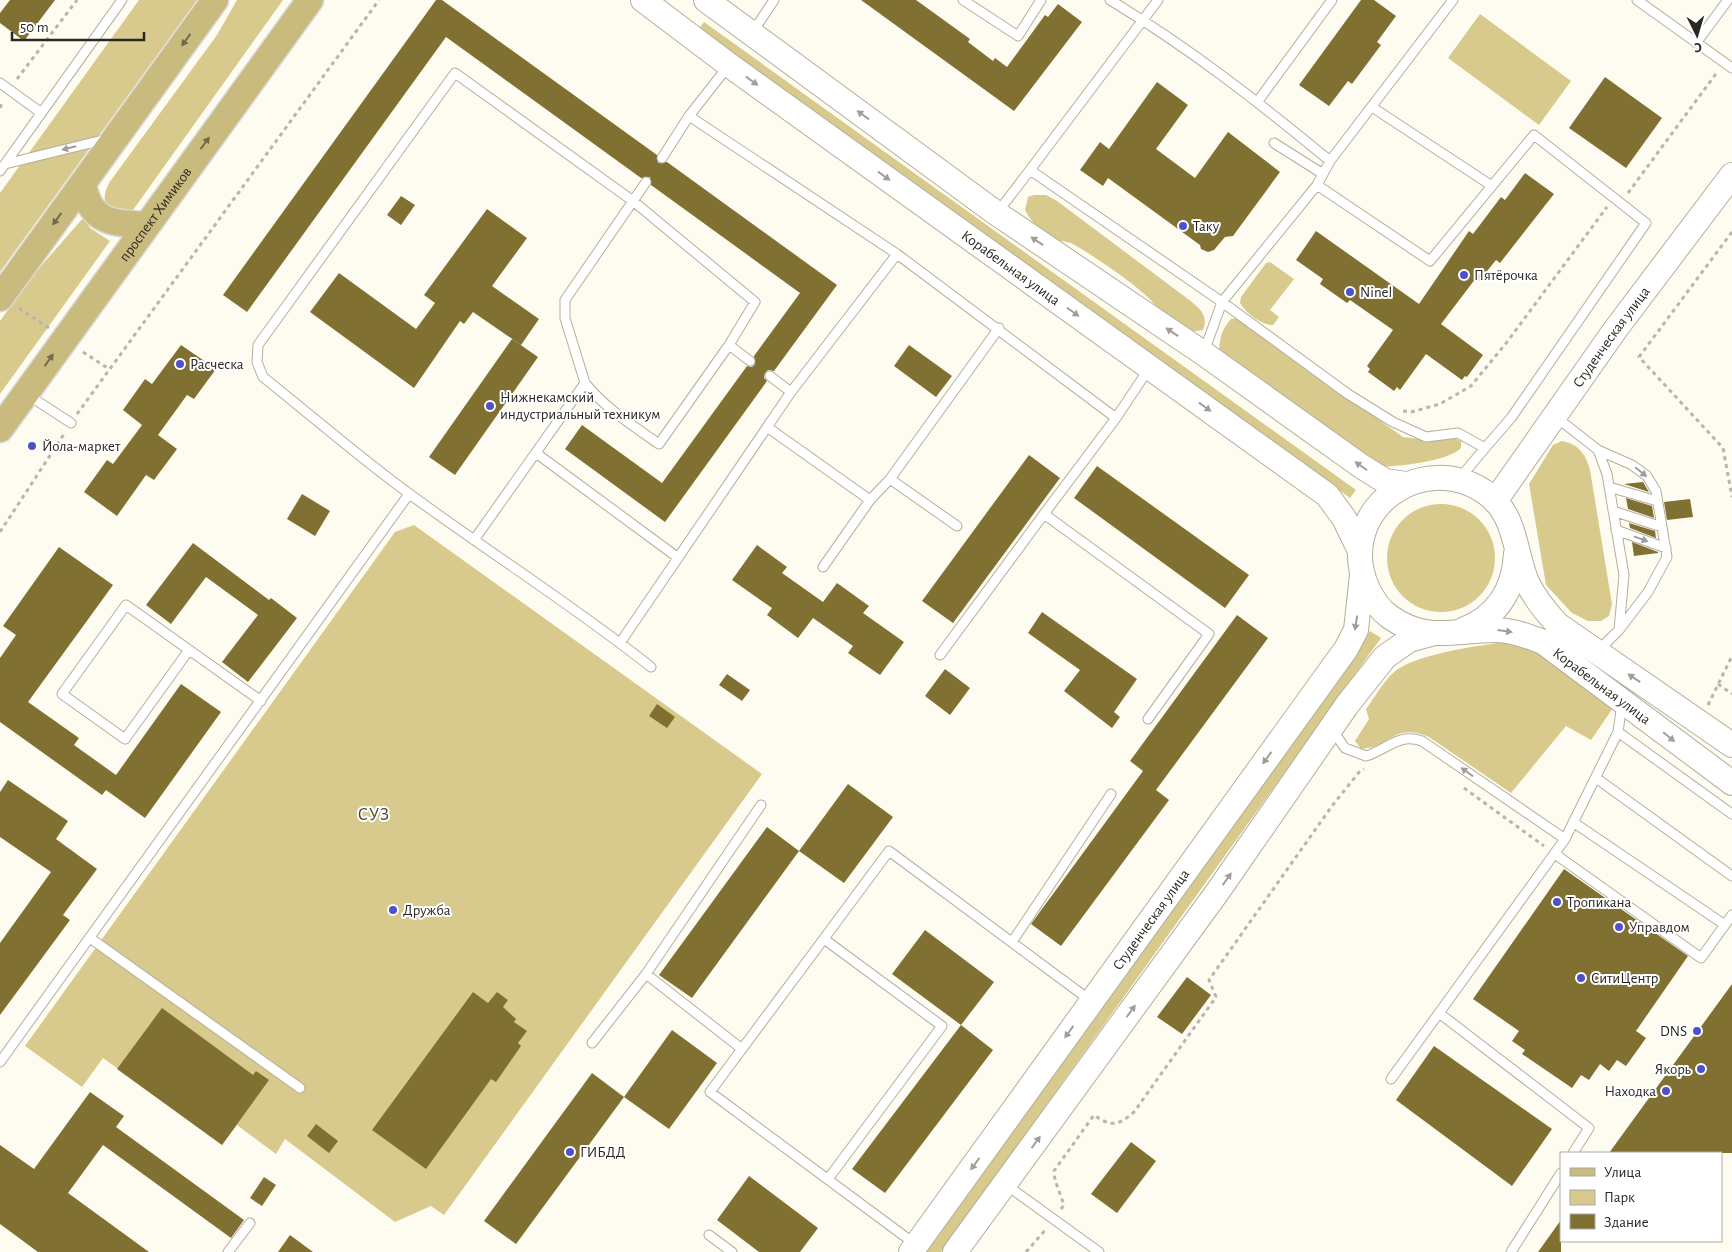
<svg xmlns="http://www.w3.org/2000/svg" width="1732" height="1252" viewBox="0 0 1732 1252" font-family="'Alegreya Sans',sans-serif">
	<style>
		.green { fill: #d8c98d }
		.building { fill: #807132 }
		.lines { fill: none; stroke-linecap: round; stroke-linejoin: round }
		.lane-casing { stroke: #b3af9d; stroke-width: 11 }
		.secondary-casing { stroke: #b3af9d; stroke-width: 26 }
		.primary-casing { stroke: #d9d8d7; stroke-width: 29 }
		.path { stroke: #b8b6ac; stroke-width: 3; stroke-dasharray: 4 4; stroke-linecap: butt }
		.lane { stroke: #fff; stroke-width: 9 }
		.secondary { stroke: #fff; stroke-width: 24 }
		.primary { stroke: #c8bb7d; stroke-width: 26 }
		.oneway { fill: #716a4a }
		.oneway2 { fill: #9f9e9b }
		.poi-dot { fill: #4e51c7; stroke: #fff; stroke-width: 2 }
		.labels { text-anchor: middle; stroke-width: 4; stroke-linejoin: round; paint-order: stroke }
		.street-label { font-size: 15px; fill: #2a2821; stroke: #fff }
		.poi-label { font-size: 15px; fill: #2a2821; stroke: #fff; text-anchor: start }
		.quarter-label { font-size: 18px; letter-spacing: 1px; fill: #494637; stroke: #fff }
	</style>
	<rect width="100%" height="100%" fill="#fefcf1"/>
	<path class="green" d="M139 0H197L0 272V193Z
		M237 0H283L128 217 108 210C103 199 104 193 109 183L217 35Z
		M1480 14 1571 81 1539 125 1448 58Z
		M704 22 1356 490 1350 498 698 30Z
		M1034 195H1046L1057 201 1188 299C1199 308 1209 315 1203 330 1182 335 1168 322 1156 306 1142 288 1094 256 1073 244 1067 241 1064 242 1059 241 1045 237 1031 222 1025 210L1028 197Z
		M84 217 90 228 110 241 0 394V321L34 274Z
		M1270 262 1294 279 1270 310 1279 317 1273 325C1261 325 1246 313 1240 303L1241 297 1266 263Z
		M1236 318 1403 437 1430 440 1454 438 1461 441V448C1450 461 1395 467 1377 467L1219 350C1220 337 1222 329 1231 319Z
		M1562 441C1579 444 1586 455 1590 470L1612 604 1609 616 1601 621H1588L1572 613 1546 585 1529 484 1553 445Z
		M1387 558a54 54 0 1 1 108 0a54 54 0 1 1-108 0Z
		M414 525 762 774 444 1215 431 1206 395 1222 285 1139 276 1154 237 1125 222 1145 103 1058 82 1087 25 1046 395 532Z
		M1370 631 1381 638 941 1252H925Z
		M1517 641 1540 646 1613 708 1591 740 1566 726 1511 793 1429 737C1393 722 1391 747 1361 749L1355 741 1369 719 1366 709C1375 697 1383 682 1394 672 1417 653 1487 644 1517 641Z"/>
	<path class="building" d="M10 0H55L24 41 0 23V13Z
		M436 0H442L657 155 658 163 667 162 837 285 774 371 768 370 765 373 764 378 767 381 665 522 565 449 582 425 662 483 747 366 752 367 755 364 754 356 800 293 651 185 650 177 641 178 446 37 247 312 223 295Z
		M861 0H916L970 39 968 42 993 61 995 58 1007 67 1045 15 1048 17 1058 4 1082 22 1014 111Z
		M1361 0H1374L1396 16 1377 42 1381 45 1352 84 1348 81 1329 106 1299 85Z
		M1605 77 1662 118 1626 168 1569 128Z
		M1157 82 1188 105 1156 149 1195 178 1228 132 1280 172 1233 236 1225 237 1214 250 1208 252 1201 249 1200 245 1108 178 1103 186 1080 170 1100 142 1109 149Z
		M1525 173 1554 194 1500 263 1496 260 1479 281 1476 278 1441 324 1483 355 1467 377 1465 376 1462 380 1426 354 1400 390 1397 387 1394 391 1368 372 1370 369 1367 366 1393 330 1350 300 1347 303 1320 284 1323 279 1296 260 1316 231 1419 304 1469 231 1473 234 1501 197 1505 200Z
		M401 196 415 205 401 225 387 215Z
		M487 209 527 238 492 286 539 319 521 345 473 312 464 324 460 321 414 388 310 312 339 273 416 329 435 303 424 295Z
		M512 339 538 357 455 475 429 457Z
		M181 345 216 369 194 399 187 395 158 435 177 449 154 480 146 475 117 516 84 492 107 460 113 464 142 425 123 410 145 379 152 384Z
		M909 345 952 376 936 397 894 366Z
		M1029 455 1060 478 953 623 922 601Z
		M1097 466 1249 575 1225 608 1074 498Z
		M1643 482 1649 492 1624 484Z
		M302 494 330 511 315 536 287 519Z
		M1626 498 1652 506 1654 518 1628 509Z
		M1690 499 1693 517 1667 520 1664 502Z
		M1629 523 1655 531 1656 538 1630 528Z
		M1632 542 1658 552V553L1634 556Z
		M193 543 269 600 271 598 297 618 248 682 222 662 258 615 206 577 171 624 146 605Z
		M757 545 787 567 782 573 823 602 837 583 869 606 863 613 904 642 880 675 848 653 853 646 813 618 798 638 767 615 772 608 732 580Z
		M59 547 113 585 28 702 79 738 74 745 116 775 181 684 221 712 145 818 106 790 102 795 0 722V658L16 635 3 626Z
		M1042 612 1137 679 1114 712 1120 717 1112 728 1064 691 1080 670 1028 633Z
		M1237 615 1268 638 1156 790 1169 800 1061 946 1031 924 1143 771 1130 761Z
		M945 669 970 688 950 715 925 696Z
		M727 674 750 690 742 701 719 685Z
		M657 704 675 717 667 728 649 716Z
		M8 780 68 821 56 839 97 869 63 915 70 920 0 1015V943L51 872 0 837V792Z
		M848 784 893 817 844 883 799 851Z
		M767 827 799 851 692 998 659 975Z
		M1564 869 1688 956 1636 1031 1646 1038 1626 1066 1617 1060 1609 1071 1600 1064 1589 1080 1581 1075 1572 1088 1522 1054 1525 1050 1512 1041 1519 1031 1473 999Z
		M925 930 994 982 961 1025 892 974Z
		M1187 977 1211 995 1182 1034 1157 1017Z
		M1732 984V1153H1609Z
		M473 992 488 1003 497 992 508 1000 503 1007 516 1019 514 1022 527 1031 518 1043 521 1046 496 1082 491 1079 426 1169 372 1130Z
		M162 1008 253 1075 256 1071 269 1080 222 1145 117 1069Z
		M961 1025 993 1050 885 1193 852 1169Z
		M672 1030 717 1063 669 1129 624 1097Z
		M1434 1046 1552 1129 1512 1186 1396 1100Z
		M592 1073 624 1097 516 1244 484 1221Z
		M90 1092 124 1116 116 1127 244 1220 231 1238 103 1145 68 1193 149 1252H38L0 1224V1145L34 1169Z
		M316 1124 338 1141 329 1153 307 1136Z
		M1131 1142 1156 1161 1117 1213 1091 1194Z
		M749 1176 818 1228 800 1252H759L717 1220Z
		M264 1177 276 1185 262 1206 250 1198Z
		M1561 1220V1252H1538Z
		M290 1235 313 1252H278Z"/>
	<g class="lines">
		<g class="lane-casing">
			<path id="lane" d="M963 0 1018 36 1041 0
				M1110 0C1188 47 1260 103 1330 161L1317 185 1222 302 1204 352
				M1637 0 1732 68
				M752 33 774 0
				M1696 43 1728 0
				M0 83 40 112
				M1258 101 1332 0
				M1372 107 1492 186
				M689 116 897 254 1116 418
				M1274 143 1323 174
				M662 158 689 116 729 65
				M1330 161 1453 0
				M5 164 107 139
				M1030 170 1158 0
				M0 171 122 0
				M1317 185 1430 261 1534 135 1646 223 1511 418 1485 448
				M997 213 1030 170 1222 302 1348 394 1393 422 1426 437 1458 433 1485 448 1459 479
				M729 345 750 361
				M770 376 791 392
				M585 383 565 318V300L646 182
				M28 395 71 423
				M1556 417 1598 450 1607 474 1624 575 1619 630
				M767 427 870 500
				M1598 450 1632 465 1647 476 1656 491 1667 557 1648 592 1619 630 1598 651
				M536 453 677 557
				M890 479 999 328
				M1609 487 1657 501
				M1613 511 1662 527
				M1616 530 1666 548
				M474 540 585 383C605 408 632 425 659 444L729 345 755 302 633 201 455 73 258 345 257 362 263 377C312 416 360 458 411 495 490 553 574 606 651 667
				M823 567 870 500 890 479 957 526
				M620 643 791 392 897 254
				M189 650 125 739 62 694 126 605 261 701
				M940 655 1044 514
				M1148 719 1209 634 1044 514 1116 418 1150 367
				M1337 728 1336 735 1345 748 1366 756C1388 749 1398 733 1422 741L1565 839
				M1618 732 1622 704
				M1596 778 1732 876
				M1573 822 1725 925
				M1555 854 1701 958 1732 915
				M90 938 300 1088
				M824 939 942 1026 828 1179
				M1012 942 1111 794
				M646 974 742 1049
				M592 1043 646 974 761 805
				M0 1062 409 494
				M1391 1079 1439 1013
				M1573 1153 1589 1128 1439 1013 1565 839 1618 732 1732 814
				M1005 1184 1099 1252
				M709 1235 732 1252
				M915 1244 710 1092 889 851 1091 1001
				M228 1252 250 1223
				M1511 1252 1561 1173"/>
		</g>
		<g class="secondary-casing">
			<g id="secondary">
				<path id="s1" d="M643 0 729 65 1327 495 1344 518 1360 551"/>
				<path d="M706 0 996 213 1203 353 1361 466 1385 481 1406 484"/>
				<path id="s2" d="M1495 501 1615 330 1732 175"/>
				<path d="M1463 630C1497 617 1514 590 1516 554"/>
				<path id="s3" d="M1732 745 1558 625C1545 611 1535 599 1527 582 1515 554 1516 517 1490 496 1425 445 1334 510 1367 587 1372 598 1380 610 1390 617 1427 643 1454 630 1495 630 1512 630 1527 636 1543 642L1732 783"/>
				<path id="s4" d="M911 1252 1346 649 1356 630 1362 575"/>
				<path d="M955 1252 1216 894 1347 705 1385 657 1409 640 1431 634"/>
			</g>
		</g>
		<g class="primary-casing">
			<g id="primary">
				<path d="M83 184C90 223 112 223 145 225"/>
				<path d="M0 298 215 0"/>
				<path id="s5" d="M0 429 310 0"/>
			</g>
		</g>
		<path class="path" d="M17 79 77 0
			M0 108 3 101
			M1628 193 1718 71
			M1732 232 1639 357 1723 448 1732 497
			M19 308 49 328
			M83 352 109 369
			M1403 411 1411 412 1440 404 1471 386 1507 342 1607 207
			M77 414 379 0
			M0 532 64 434
			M1718 684 1732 694
			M1708 705 1732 656
			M1464 788 1544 846
			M1061 1209 1064 1205 1055 1180 1054 1171 1094 1115C1111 1127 1118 1126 1134 1112L1216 997 1209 980 1332 806 1360 771 1364 769
			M1026 1252 1047 1228"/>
		<use href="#lane" class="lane"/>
		<use href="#secondary" class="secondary"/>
		<use href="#primary" class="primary"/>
	</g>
	<defs><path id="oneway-solid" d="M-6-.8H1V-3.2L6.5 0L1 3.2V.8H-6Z" transform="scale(1.25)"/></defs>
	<g class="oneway">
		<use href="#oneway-solid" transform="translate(186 40) rotate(126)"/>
		<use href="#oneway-solid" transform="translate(205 143) rotate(-54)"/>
		<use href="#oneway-solid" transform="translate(57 219) rotate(126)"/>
		<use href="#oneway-solid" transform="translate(49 360) rotate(-55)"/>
	</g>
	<g class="oneway2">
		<use href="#oneway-solid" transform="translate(752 81) rotate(36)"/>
		<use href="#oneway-solid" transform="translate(863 115) rotate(-144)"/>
		<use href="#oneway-solid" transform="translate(69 148) rotate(166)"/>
		<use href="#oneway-solid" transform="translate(884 176) rotate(36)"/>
		<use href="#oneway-solid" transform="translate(1037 241) rotate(-146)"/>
		<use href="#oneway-solid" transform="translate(1073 312) rotate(36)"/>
		<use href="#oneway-solid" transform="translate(1172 332) rotate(-146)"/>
		<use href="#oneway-solid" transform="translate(1205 407) rotate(36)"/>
		<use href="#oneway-solid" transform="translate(1361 466) rotate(-145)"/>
		<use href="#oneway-solid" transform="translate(1641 472) rotate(39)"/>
		<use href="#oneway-solid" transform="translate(1641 539) rotate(20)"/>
		<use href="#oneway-solid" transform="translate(1356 623) rotate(99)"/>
		<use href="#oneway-solid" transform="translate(1505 631) rotate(8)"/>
		<use href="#oneway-solid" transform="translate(1634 678) rotate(-147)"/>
		<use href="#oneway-solid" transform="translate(1669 737) rotate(39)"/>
		<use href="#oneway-solid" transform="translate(1267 758) rotate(126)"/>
		<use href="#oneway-solid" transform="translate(1467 772) rotate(-144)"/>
		<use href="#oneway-solid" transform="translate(1227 879) rotate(-55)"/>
		<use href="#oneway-solid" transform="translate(1131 1011) rotate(-54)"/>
		<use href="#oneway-solid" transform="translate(1069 1032) rotate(126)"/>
		<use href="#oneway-solid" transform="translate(1036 1142) rotate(-54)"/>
		<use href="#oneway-solid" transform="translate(975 1164) rotate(126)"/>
	</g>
	<g class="poi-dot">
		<circle cx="1183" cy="226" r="5"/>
		<circle cx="1464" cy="275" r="5"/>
		<circle cx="1350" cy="292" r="5"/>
		<circle cx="180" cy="364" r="5"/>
		<circle cx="490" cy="406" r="5"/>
		<circle cx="32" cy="446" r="5"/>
		<circle cx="1557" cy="902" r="5"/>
		<circle cx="393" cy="910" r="5"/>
		<circle cx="1619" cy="927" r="5"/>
		<circle cx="1581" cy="978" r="5"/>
		<circle cx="1697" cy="1031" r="5"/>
		<circle cx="1701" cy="1069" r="5"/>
		<circle cx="1666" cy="1091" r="5"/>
		<circle cx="570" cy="1152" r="5"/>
	</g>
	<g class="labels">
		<g class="street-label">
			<text dy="5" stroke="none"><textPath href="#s5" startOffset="265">проспект Химиков</textPath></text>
			<text dy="5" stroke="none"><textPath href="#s1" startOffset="455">Корабельная улица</textPath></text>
			<text dy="5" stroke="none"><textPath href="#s2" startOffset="201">Студенческая улица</textPath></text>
			<text dy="5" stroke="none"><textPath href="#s3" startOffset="840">Корабельная улица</textPath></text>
			<text dy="5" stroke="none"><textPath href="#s4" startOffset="410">Студенческая улица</textPath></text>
		</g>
		<g class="poi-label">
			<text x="1193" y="231">Таку</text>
			<text x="1474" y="280">Пятёрочка</text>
			<text x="1360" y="297">Ninel</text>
			<text x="190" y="369">Расческа</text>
			<text x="500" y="402">Нижнекамский<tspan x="500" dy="17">индустриальный техникум</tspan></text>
			<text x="42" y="451">Йола-маркет</text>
			<text x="1567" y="907">Тропикана</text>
			<text x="403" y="915">Дружба</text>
			<text x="1629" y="932">Управдом</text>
			<text x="1591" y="983">СитиЦентр</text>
			<text x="1687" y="1036" text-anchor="end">DNS</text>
			<text x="1691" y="1074" text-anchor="end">Якорь</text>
			<text x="1656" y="1096" text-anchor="end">Находка</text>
			<text x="580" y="1157">ГИБДД</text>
		</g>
		<g class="quarter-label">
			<text x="374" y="820">СУЗ</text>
		</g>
	</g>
	<rect x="1560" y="1152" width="162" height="90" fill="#ffffff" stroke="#aaa9a6"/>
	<rect x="1570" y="1168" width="25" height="8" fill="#c8bb7d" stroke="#aaa9a6"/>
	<text x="1604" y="1177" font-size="15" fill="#2a2821">Улица</text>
	<rect x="1570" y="1190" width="25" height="15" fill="#d8c98d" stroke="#aaa9a6"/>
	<text x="1604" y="1202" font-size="15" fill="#2a2821">Парк</text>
	<rect x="1570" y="1214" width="25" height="15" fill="#807132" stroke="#aaa9a6"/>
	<text x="1604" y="1227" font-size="15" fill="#2a2821">Здание</text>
	<g transform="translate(1697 35) rotate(175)" stroke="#ffffff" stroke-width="4" paint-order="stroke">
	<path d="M0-4L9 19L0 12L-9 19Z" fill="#2a2821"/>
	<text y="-8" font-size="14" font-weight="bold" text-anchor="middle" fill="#2a2821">С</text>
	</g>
	<path d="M12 32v8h132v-8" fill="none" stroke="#2a2821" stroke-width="2.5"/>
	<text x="20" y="32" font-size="15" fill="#2a2821" stroke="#ffffff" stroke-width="4" paint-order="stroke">50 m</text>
</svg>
